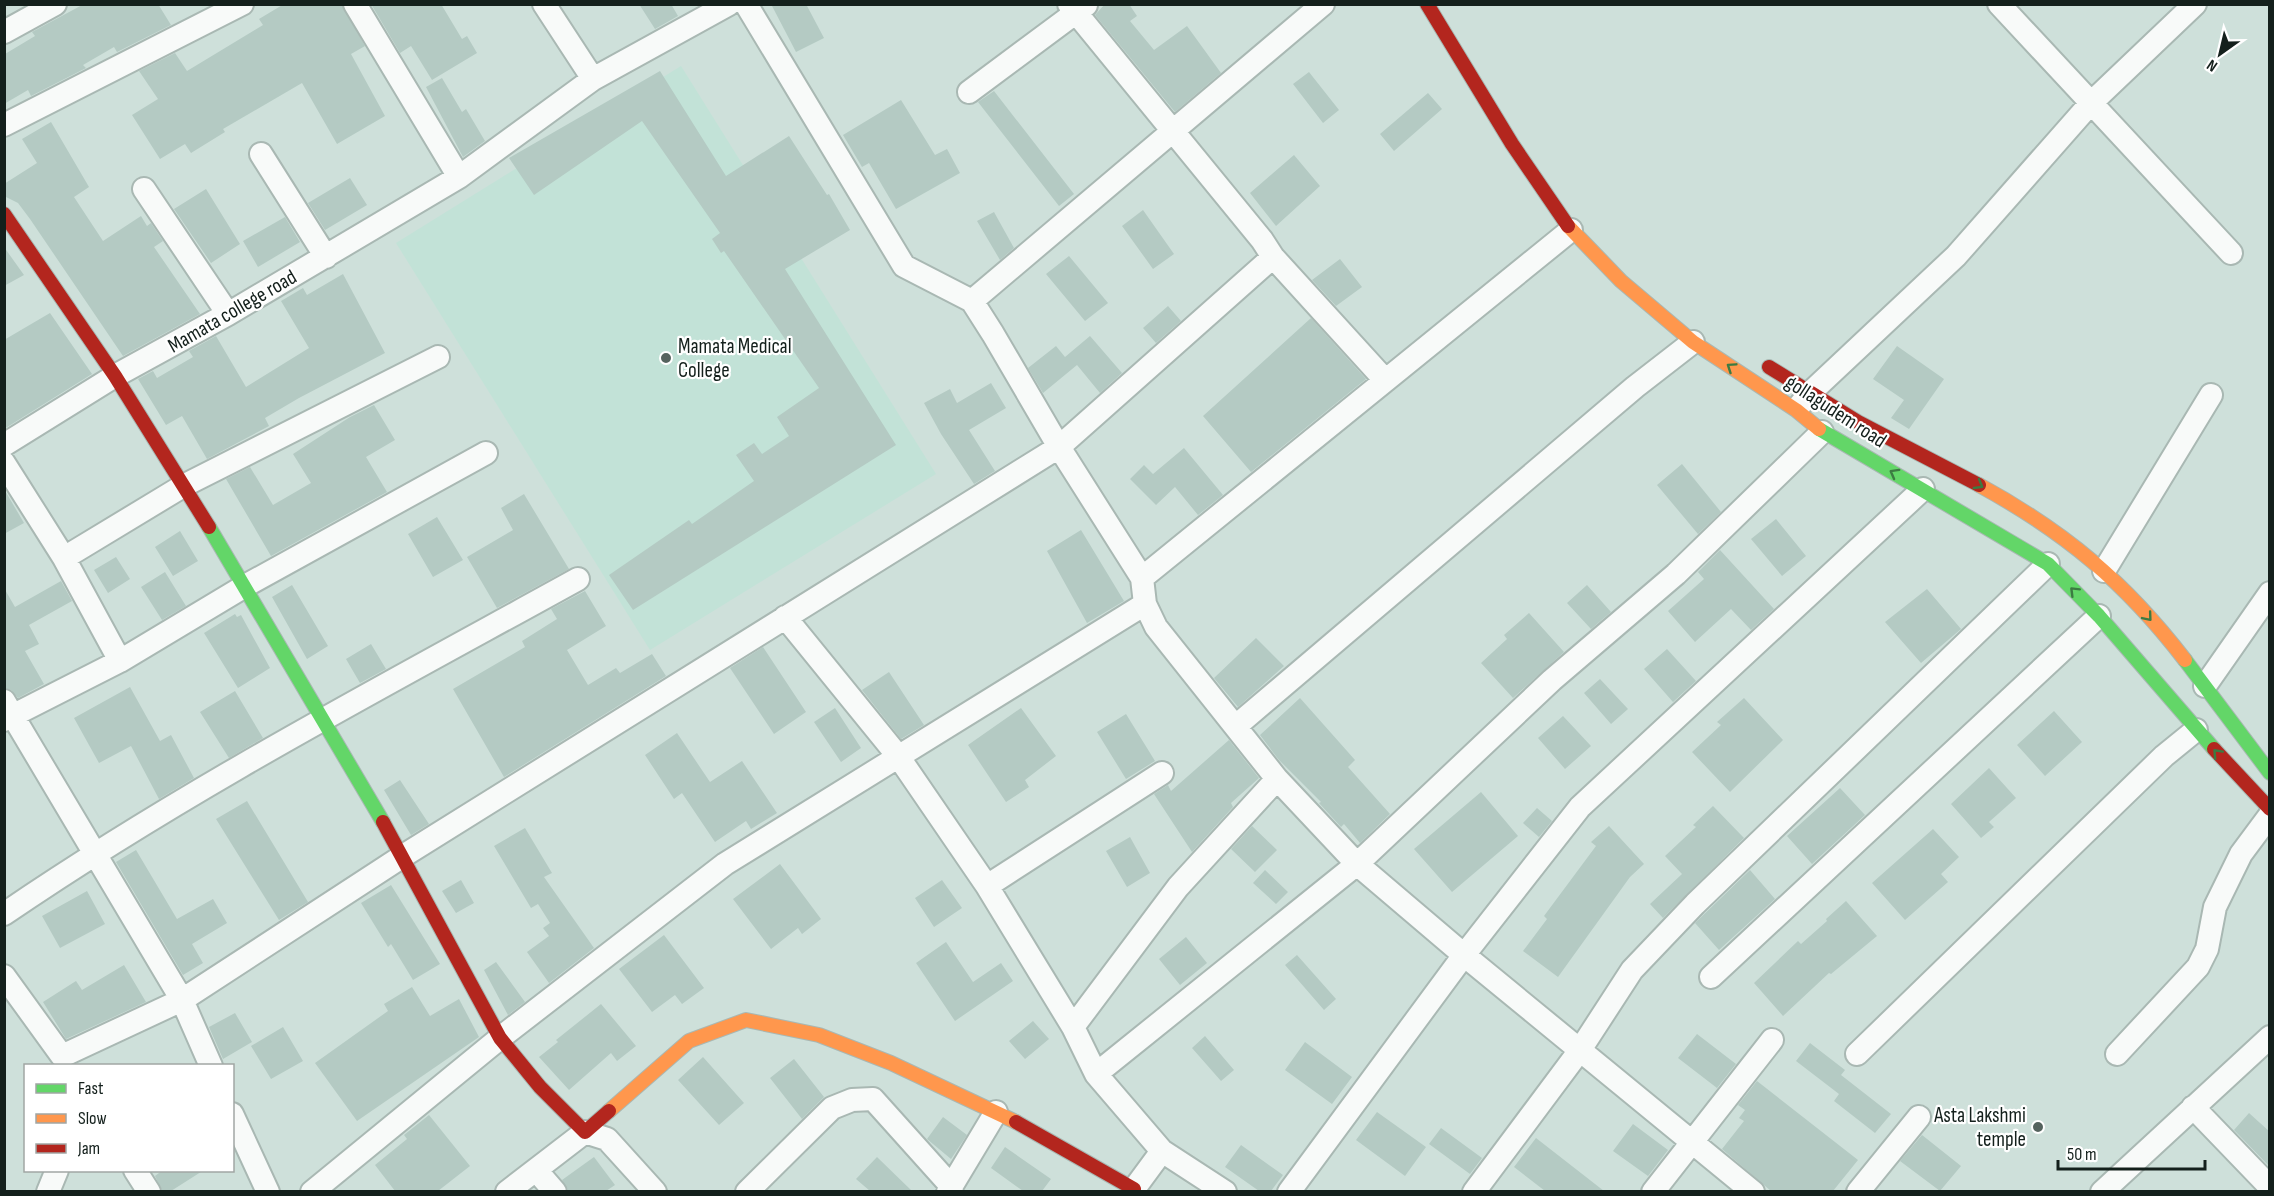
<svg xmlns="http://www.w3.org/2000/svg" width="2274" height="1196" viewBox="0 0 2274 1196" font-family="'Sofia Sans Condensed',sans-serif">
	<style>
		.built { fill: #c2e2d7 }
		.building { fill: #b4cac3 }
		.lines { fill: none; stroke-linecap: round; stroke-linejoin: round }
		.street-casing { stroke: #a9b8b3; stroke-width: 26 }
		.fast-casing { stroke: #a9b8b3; stroke-width: 16 }
		.slow-casing { stroke: #a9b8b3; stroke-width: 16 }
		.jam-casing { stroke: #a9b8b3; stroke-width: 16 }
		.street { stroke: #f8faf9; stroke-width: 22 }
		.fast { stroke: #63d668; stroke-width: 14 }
		.slow { stroke: #ff974d; stroke-width: 14 }
		.jam { stroke: #b3261e; stroke-width: 14 }
		.oneway { stroke: #3c7b42 }
		.poi-dot { fill: #55635e; stroke: #fff; stroke-width: 2 }
		.labels { text-anchor: middle; stroke-width: 4.5; stroke-linejoin: round; paint-order: stroke }
		.street-label { font-size: 21px; fill: #14201c; stroke: #fff }
		.poi-label { font-size: 21px; fill: #14201c; stroke: #fff; text-anchor: start }
	</style>
	<rect width="100%" height="100%" fill="#cee0da"/>
	<path class="built" d="M681 66 936 474 650 650 396 243Z"/>
	<path class="building" d="M84 4H158L171 25 117 52 114 47 83 65 86 68 31 96 28 90 4 104 5 54 35 36 32 32Z
		M284 4H342L365 46 351 54 385 116 337 144 302 83 223 129 225 132 191 153 185 144 160 159 132 115 158 99 139 71 175 53 187 71 263 25 259 19Z
		M371 4H441L462 39 467 36 477 53 432 80 411 46 400 53Z
		M639 4H671L678 16 655 29Z
		M771 4H806L824 38 796 52Z
		M1105 4H1129L1137 16 1130 21 1154 50 1187 26 1221 73 1175 112 1095 15Z
		M660 71 726 176 789 136 827 195 829 194 850 230 785 269 896 445 633 610 609 575 689 520 692 524 754 481 736 455 754 443 762 454 789 436 777 417 819 388 724 251 721 253 712 239 720 233 642 121 534 195 509 158Z
		M1309 72 1339 110 1323 123 1293 84Z
		M442 78 462 112 466 109 485 141 463 157 426 87Z
		M994 91 1074 194 1059 206 978 102Z
		M1428 93 1442 109 1394 151 1380 134Z
		M901 100 935 155 947 149 960 173 896 209 869 163 862 167 843 135Z
		M51 122 89 187 74 197 103 241 141 216 147 226 151 223 163 241 154 247 200 314 123 356 30 219 18 203 4 196V184L37 163 22 139Z
		M1294 155 1320 186 1276 226 1250 193Z
		M350 178 367 205 325 230 308 203Z
		M206 189 240 244 211 263 174 209Z
		M1143 210 1174 254 1153 269 1122 226Z
		M994 212 1014 248 1000 260 977 221Z
		M285 217 300 242 258 267 243 241Z
		M4 247 24 275 4 286Z
		M1069 256 1108 303 1085 321 1046 274Z
		M1340 259 1362 287 1336 306 1312 280Z
		M343 274 385 353 299 398 265 418 269 426 207 459 182 416 166 425 138 379 153 371 157 378 193 357 189 351 216 336 246 387 309 348 281 301 303 288 307 295Z
		M1168 306 1181 321 1156 343 1143 328Z
		M50 313 92 374 4 429V340Z
		M1311 318 1366 379 1251 472 1203 416Z
		M1090 336 1122 373 1100 393 1077 365 1043 393 1028 368 1056 346 1065 357Z
		M1897 346 1944 379 1909 429 1891 418 1904 400 1873 379Z
		M991 383 1006 408 969 430 995 471 974 484 941 434 924 403 950 389 957 403Z
		M374 405 395 440 366 457 387 492 271 556 226 479 250 467 273 505 311 483 293 454 350 417Z
		M1184 448 1223 495 1198 515 1175 487 1156 505 1130 479 1144 465 1153 474Z
		M1682 464 1721 512 1698 534 1657 485Z
		M4 489 24 523 4 534Z
		M524 494 569 569 497 608 467 557 513 530 501 508Z
		M437 517 463 560 433 577 408 534Z
		M1776 519 1806 556 1782 576 1751 539Z
		M1081 530 1124 601 1087 623 1047 551Z
		M180 531 198 561 173 576 155 547Z
		M1720 550 1774 609 1751 630 1731 609 1695 642 1668 611 1704 579 1698 572Z
		M116 557 130 579 108 593 94 570Z
		M165 572 186 606 162 620 141 587Z
		M61 581 72 601 29 625 39 644 25 651 44 684 18 698 11 690 4 688V588L15 607Z
		M292 585 328 646 307 659 272 597Z
		M1587 585 1611 612 1591 629 1567 603Z
		M1927 589 1961 629 1921 663 1885 622Z
		M585 591 606 626 567 650 588 685 616 668 620 673 652 654 666 676 504 777 453 689 525 647 522 641 557 619 551 609Z
		M1529 613 1564 652 1513 698 1481 663 1507 639 1504 635Z
		M235 614 237 617 241 615 270 668 238 688 204 633Z
		M1256 638 1284 666 1238 707 1214 678Z
		M371 644 386 669 360 683 346 659Z
		M763 647 806 712 774 734 730 668Z
		M1667 649 1696 681 1673 702 1644 669Z
		M889 672 924 725 901 739 862 690Z
		M1600 679 1628 709 1611 724 1584 693Z
		M130 687 160 741 171 735 194 778 159 799 131 746 99 763 74 718Z
		M235 691 263 738 229 758 200 712Z
		M1300 698 1355 760 1348 767 1390 814 1360 843 1344 824 1341 827 1319 803 1321 802 1279 760 1260 735Z
		M1744 698 1783 740 1730 792 1692 752 1721 725 1717 722Z
		M835 708 861 748 841 762 814 722Z
		M1021 708 1056 756 1025 780 1029 787 1006 802 968 745Z
		M2054 711 2082 742 2045 776 2017 745Z
		M1126 714 1155 761 1126 779 1097 732Z
		M1563 716 1591 746 1565 769 1538 738Z
		M677 733 710 782 742 761 777 813 751 829 746 821 715 842 682 793 674 799 645 755Z
		M1229 740 1259 778 1231 803 1233 807 1192 852 1154 794 1168 785 1171 791Z
		M1989 768 2016 798 1989 822 1994 827 1981 838 1951 804Z
		M400 780 429 824 411 835 384 790Z
		M1840 788 1865 815 1812 864 1787 836Z
		M1481 792 1518 836 1452 892 1414 849Z
		M247 801 308 902 279 920 216 819Z
		M1713 806 1744 838 1663 918 1650 904 1682 874 1665 856 1696 827 1693 825Z
		M1537 808 1552 821 1539 837 1523 823Z
		M1252 826 1277 850 1255 872 1231 849Z
		M1609 826 1644 864 1630 877 1558 977 1523 951 1547 919 1544 916 1596 846 1591 842Z
		M525 828 552 873 544 877 594 948 549 983 527 952 549 936 543 928 550 923 538 904 531 908 494 846Z
		M1933 829 1959 857 1941 874 1948 882 1905 920 1872 883Z
		M1130 837 1150 873 1127 887 1106 851Z
		M136 850 177 919 213 899 227 923 192 944 203 963 183 975 116 862Z
		M780 864 821 919 802 934 798 928 771 949 733 899Z
		M1265 870 1288 892 1276 904 1253 883Z
		M1750 870 1775 899 1719 950 1695 923Z
		M461 880 474 903 456 913 442 891Z
		M942 880 962 908 934 927 915 898Z
		M391 885 440 964 413 980 391 944 388 947 361 903Z
		M87 891 105 924 60 948 42 916Z
		M1846 901 1877 936 1831 974 1829 973 1783 1016 1754 983 1798 941 1801 944 1827 921 1826 919Z
		M664 935 704 988 682 1004 675 995 652 1012 619 969Z
		M1186 937 1207 963 1180 985 1159 959Z
		M946 942 973 982 1001 963 1013 981 955 1021 916 963Z
		M1297 955 1336 999 1324 1010 1285 965Z
		M496 962 525 1002 508 1015 484 970Z
		M124 965 146 1002 66 1039 43 1002 76 981 82 990Z
		M412 987 430 1016 459 999 479 1037 357 1121 315 1063 388 1011 384 1004Z
		M601 1004 636 1046 617 1061 611 1053 569 1090 539 1057 558 1042 556 1040Z
		M235 1013 252 1042 223 1059 209 1027Z
		M1033 1021 1049 1039 1025 1059 1009 1041Z
		M283 1027 303 1061 271 1079 251 1046Z
		M1697 1034 1736 1064 1717 1088 1678 1058Z
		M1205 1036 1234 1070 1221 1081 1192 1048Z
		M1305 1042 1352 1077 1332 1104 1285 1070Z
		M1810 1043 1845 1070 1841 1075 1891 1114 1875 1133 1834 1101 1839 1094 1796 1061Z
		M703 1057 744 1103 719 1125 678 1080Z
		M794 1059 824 1097 802 1119 770 1078Z
		M1757 1081 1858 1160 1833 1191H1771L1722 1149 1744 1121 1739 1118 1745 1110 1738 1105Z
		M1377 1112 1426 1147 1405 1176 1356 1140Z
		M2249 1113 2270 1132V1167L2234 1130Z
		M429 1115 470 1166 438 1191H395L375 1165 407 1139 404 1135Z
		M943 1117 967 1135 951 1159 927 1139Z
		M1633 1124 1668 1150 1648 1176 1613 1151Z
		M1441 1128 1482 1158 1470 1174 1429 1144Z
		M1922 1135 1961 1166 1940 1191 1900 1161Z
		M1536 1138 1604 1191H1545L1514 1167Z
		M1241 1145 1283 1175 1271 1191H1259L1225 1167Z
		M1005 1147 1051 1179 1042 1191H1023L991 1168Z
		M594 1157 615 1185 606 1191H568L562 1180Z
		M877 1157 912 1191H870L856 1179Z
		M163 1170H204L171 1191H162L155 1176Z"/>
	<g class="lines">
		<g class="street-casing">
			<path id="street" d="M355 4 459 177
				M544 4 593 79
				M746 4 904 266 972 301 993 334 1059 447 1142 578 1145 604 1156 627 1277 779 1357 864 1552 680 1676 574 1822 432
				M1069 4 1262 240 1273 257 1385 380
				M1999 4 2231 253
				M4 32 55 4
				M969 92 1086 5
				M4 125 242 4
				M261 154 326 257
				M144 189 228 314
				M972 301 1323 4
				M1800 405 1810 393 1956 256 2090 104 2195 4
				M4 445 115 376 228 314 459 177 593 79 729 4
				M4 463 64 558 120 661
				M64 558 183 486 438 357
				M2104 571 2211 395
				M1142 578 1571 230
				M785 617 898 756 987 886 1073 1027 1096 1074 1162 1151
				M2205 686 2270 593
				M4 701 182 1000 211 1066
				M4 720 120 661 245 586 486 453
				M1236 726 1635 387 1693 342
				M987 886 1162 773
				M4 914C187 789 384 686 578 579
				M4 976 62 1056 182 1000 403 856 1059 447 1273 257
				M1711 977 2099 616
				M1073 1027 1178 887 1277 779
				M1857 1054 2164 756 2196 730
				M2117 1054 2198 967 2207 949 2215 907 2241 854 2270 815
				M1096 1074 1357 864 1464 955 1753 1192
				M2193 1107 2270 1187
				M232 1114 268 1192
				M135 1170 149 1192
				M536 1170 555 1192
				M1134 1189 1162 1151 1225 1192
				M48 1192 57 1170
				M312 1192 500 1038 725 864 1145 604
				M507 1192 585 1132 607 1139 655 1192
				M747 1192 832 1108 852 1100 873 1099 952 1187
				M948 1192 996 1112
				M1289 1192 1464 955 1580 807 1923 489
				M1474 1192 1580 1050 1632 970 1695 904 2048 564
				M1653 1192 1772 1040
				M1858 1192 1919 1117
				M2102 1192 2270 1037"/>
		</g>
		<g class="fast-casing">
			<path id="fast" d="M1819 429 2048 564 2099 616 2214 749
				M209 527 383 822
				M2185 660 2270 773"/>
		</g>
		<g class="slow-casing">
			<path id="slow" d="M1568 226 1621 281 1693 342 1796 410 1819 429
				M1979 485C2065 532 2125 582 2185 660
				M609 1111 689 1041 746 1020 819 1035 891 1063 1016 1122"/>
		</g>
		<g class="jam-casing">
			<path id="jam" d="M1427 4 1512 144 1568 226
				M4 214 115 376 209 527
				M1769 367 1858 422 1979 485
				M2214 749 2270 809
				M383 822 500 1038 540 1087 585 1132 609 1111
				M1016 1122 1134 1189 1131 1192"/>
		</g>
		<use href="#street" class="street"/>
		<use href="#fast" class="fast"/>
		<use href="#slow" class="slow"/>
		<use href="#jam" class="jam"/>
	</g>
	<defs><path id="oneway-chevron" d="M-2-3.5L2.5 0L-2 3.5" fill="none" stroke-width="1.6" stroke-linecap="round" stroke-linejoin="round" transform="scale(1.5)"/></defs>
	<g class="oneway">
		<use href="#oneway-chevron" transform="translate(1731 367) rotate(-146)"/>
		<use href="#oneway-chevron" transform="translate(1894 473) rotate(-151)"/>
		<use href="#oneway-chevron" transform="translate(1979 485) rotate(30)"/>
		<use href="#oneway-chevron" transform="translate(2074 591) rotate(-135)"/>
		<use href="#oneway-chevron" transform="translate(2148 617) rotate(50)"/>
		<use href="#oneway-chevron" transform="translate(2217 753) rotate(-133)"/>
	</g>
	<g class="poi-dot">
		<circle cx="666" cy="358" r="6"/>
		<circle cx="2038" cy="1127" r="6"/>
	</g>
	<g class="labels">
		<g class="street-label">
			<text transform="translate(232 311) rotate(-30)" y="7">Mamata college road</text>
			<text transform="translate(1836 411) rotate(33)" y="7">gollagudem road</text>
		</g>
		<g class="poi-label">
			<text x="678" y="353">Mamata Medical<tspan x="678" dy="24">College</tspan></text>
			<text x="2026" y="1122" text-anchor="end">Asta Lakshmi<tspan x="2026" dy="24">temple</tspan></text>
		</g>
	</g>
	<rect width="2274" height="1196" fill="none" stroke="#14201c" stroke-width="12"/>
	<rect x="24" y="1064" width="210" height="108" fill="#ffffff" stroke="#a1a6a4" stroke-width="1.5"/>
	<rect x="36" y="1084" width="30" height="9" fill="#63d668" stroke="#a1a6a4" stroke-width="1.5"/>
	<text x="78" y="1094" font-size="18" fill="#14201c">Fast</text>
	<rect x="36" y="1114" width="30" height="9" fill="#ff974d" stroke="#a1a6a4" stroke-width="1.5"/>
	<text x="78" y="1124" font-size="18" fill="#14201c">Slow</text>
	<rect x="36" y="1144" width="30" height="9" fill="#b3261e" stroke="#a1a6a4" stroke-width="1.5"/>
	<text x="78" y="1154" font-size="18" fill="#14201c">Jam</text>
	<g transform="translate(2220 54) rotate(214)" stroke="#ffffff" stroke-width="4.5" paint-order="stroke">
	<path d="M0-4.5L10 22L0 15L-10 22Z" fill="#14201c"/>
	<text y="-9" font-size="16" font-weight="bold" text-anchor="middle" fill="#14201c">N</text>
	</g>
	<path d="M2058 1160v9h147v-9" fill="none" stroke="#14201c" stroke-width="3"/>
	<text x="2067" y="1160" font-size="18" fill="#14201c" stroke="#ffffff" stroke-width="4.5" paint-order="stroke">50 m</text>
</svg>
